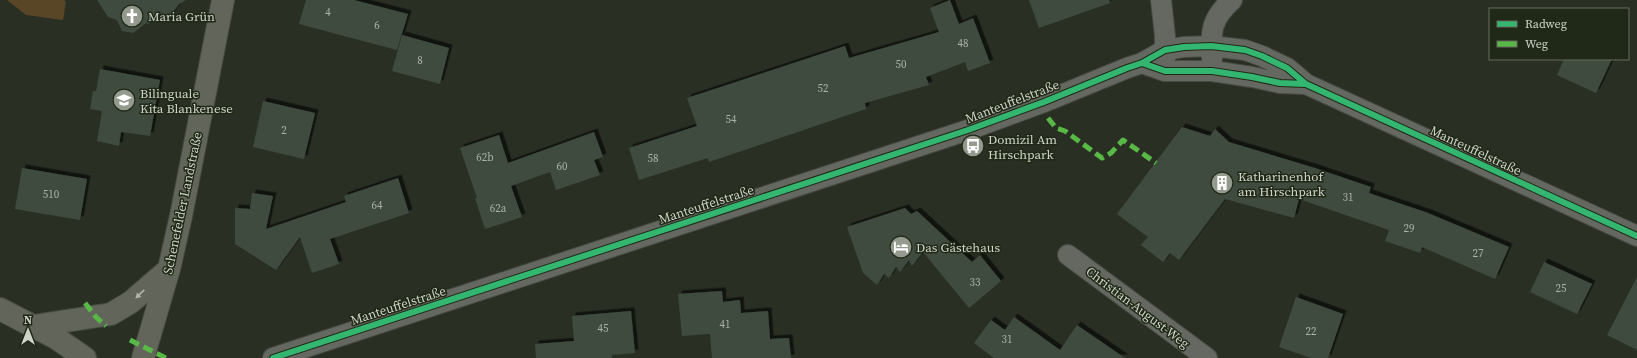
<svg xmlns="http://www.w3.org/2000/svg" width="1637" height="358" viewBox="0 0 1637 358" font-family="'Source Serif 4',serif">
	<style>
		.green { fill: #594627 }
		.building { fill: #3f4b40; filter: url(#shadow) }
		.lines { fill: none; stroke-linecap: round; stroke-linejoin: round }
		.minor-casing { stroke: #474c42; stroke-width: 22 }
		.secondary-casing { stroke: #474c42; stroke-width: 24 }
		.minor { stroke: #646860; stroke-width: 20 }
		.secondary { stroke: #62665a; stroke-width: 22 }
		.quiet { stroke: #58b947; stroke-width: 5; stroke-dasharray: 10 5; stroke-linecap: butt }
		.cycleway-casing { stroke: #202917; stroke-width: 8 }
		.cycleway { stroke: #33b770; stroke-width: 6 }
		.oneway { fill: #aeb3a7 }
		.labels { text-anchor: middle; stroke-width: 3; stroke-linejoin: round; paint-order: stroke }
		.number-label { font-size: 11px; fill: #aab2a6 }
		.poi-label { font-size: 13px; fill: #ced4c8; stroke: #202917; text-anchor: start }
		.street-label { font-size: 13px; fill: #ced4c8; stroke: #202917 }
	</style>
	<defs>
		<filter id="shadow"><feDropShadow dx="3.5" dy="-3.5" stdDeviation="0" flood-color="#0009"/></filter>
	</defs>
	<rect width="100%" height="100%" fill="#2a2f24"/>
	<path class="green" d="M7 0H64L66 2 63 20 26 15Z"/>
	<path class="building" d="M97 0H186L179 4 169 18 158 17 148 24 146 23 133 33 122 31 117 20 108 17Z
		M306 0H354L408 14 397 50 299 24Z
		M950 0 959 24 973 18 990 63 968 71 965 62 926 77 929 85 865 103 866 109 709 162 708 158 639 180 629 148 697 126 687 98 845 46 849 58 939 32 930 8Z
		M1029 0H1109L1110 3 1039 28Z
		M402 35 449 48 440 84 392 71Z
		M1564 59H1612L1596 93 1557 75Z
		M100 69 160 80 150 136 121 132 119 146 97 141 102 111 90 109 93 91H96Z
		M263 101 315 113 304 159 253 147Z
		M1182 127 1210 136 1215 129 1229 142 1315 168 1371 187 1369 193 1428 213 1509 247 1495 279 1422 247 1420 253 1385 241 1389 230 1299 199 1294 218 1225 199 1179 260 1170 253 1163 262 1141 245 1148 237 1117 214Z
		M594 132 603 157 594 160 600 175 556 190 550 172 511 186 522 217 485 229 475 198H477L460 148 499 135 508 163Z
		M22 168 87 179 80 220 15 209Z
		M398 178 409 213 330 239 339 264 312 273 300 237 276 270 235 244V208L250 209 252 193 273 196 266 229 346 202 344 196Z
		M905 208 911 214 917 211 972 262 980 255 1001 281 969 308 923 252 912 266 909 260 900 272 896 267 889 278 884 274 877 285 863 273 847 227Z
		M1544 262 1592 284 1577 314 1530 292Z
		M1637 277V350L1607 335Z
		M722 291 723 302 740 300 741 313 768 311 770 339 789 338 791 358H712L710 334 682 336 678 294Z
		M1296 297 1343 314 1328 358H1311L1279 347Z
		M631 311 635 353 612 355V358H536L535 344 574 341 572 316Z
		M1014 317 1060 350 1077 325 1125 358H994L974 343 991 320 1005 330Z"/>
	<g class="lines">
		<g class="minor-casing">
			<path id="minor" d="M1161 0 1165 36V63
				M1212 59C1211 31 1210 20 1232 0
				M1142 63 1165 71H1212L1252 77 1280 83 1306 84
				M1068 255 1207 358
				M273 358 968 130 1044 102 1127 68 1142 63 1165 50 1184 47 1211 46 1245 50 1262 56 1287 68 1306 84 1637 236"/>
		</g>
		<g class="secondary-casing">
			<path id="secondary" d="M0 309 56 338 85 358
				M34 326 111 314 131 302 169 269
				M143 358 169 269 181 216 223 0"/>
		</g>
		<use href="#minor" class="minor"/>
		<use href="#secondary" class="secondary"/>
		<path class="quiet" d="M1048 118 1056 128 1065 131 1102 158 1111 153 1123 140 1156 163
			M85 303 96 317 106 326
			M130 340 166 358"/>
		<g class="cycleway-casing">
			<path id="cycleway" d="M1142 63 1165 71H1212L1252 77 1280 83 1306 84
				M273 358 968 130 1044 102 1127 68 1142 63 1165 50 1184 47 1211 46 1245 50 1262 56 1287 68 1306 84 1637 236"/>
		</g>
		<use href="#cycleway" class="cycleway"/>
	</g>
	<defs><path id="oneway-solid" d="M-6-.8H1V-3.2L6.5 0L1 3.2V.8H-6Z"/></defs>
	<use class="oneway" href="#oneway-solid" transform="translate(140 294) rotate(136)"/>
	<defs>
		<g id="church-disc" transform="scale(1.15)"><circle r="9.5" fill="#959a8f" stroke="#202917"/><path d="M-1.2-6h2.4v3.5h3.3v2.4h-3.3V6h-2.4V-.1h-3.3v-2.4h3.3Z" fill="#fff"/></g>
		<g id="school-disc" transform="scale(1.15)"><circle r="9.5" fill="#959a8f" stroke="#202917"/><path d="M0-5L7-2L0 1L-7-2ZM-4 1L0 2.5L4 1V4Q0 6-4 4Z" fill="#fff"/></g>
		<g id="bus-disc" transform="scale(1.15)"><circle r="9.5" fill="#959a8f" stroke="#202917"/><path d="M-5-6H5V4H4V6H2V4H-2V6H-4V4H-5ZM-3.5-4V0h7V-4ZM-3.5 1.2v1.5H-2V1.2ZM2 1.2v1.5H3.5V1.2Z" fill="#fff"/></g>
		<g id="building-disc" transform="scale(1.15)"><circle r="9.5" fill="#959a8f" stroke="#202917"/><path d="M-4-6H4V6H1V3H-1V6H-4ZM-2.5-4.3h1.7v1.8h-1.7ZM.8-4.3h1.7v1.8H.8ZM-2.5-1h1.7V.8h-1.7ZM.8-1h1.7V.8H.8Z" fill="#fff"/></g>
		<g id="hotel-disc" transform="scale(1.15)"><circle r="9.5" fill="#959a8f" stroke="#202917"/><path d="M-6-4.5h1.5V1H6V5H4.5V3h-9V5H-6ZM-4 0a1.8 1.8 0 1 1 3.6 0ZM.5 0V-2.5h3Q6-2.5 6 0Z" fill="#fff"/></g>
	</defs>
	<g fill-rule="evenodd">
		<use href="#church-disc" x="132" y="16"/>
		<use href="#school-disc" x="124" y="100"/>
		<use href="#bus-disc" x="973" y="146"/>
		<use href="#building-disc" x="1222" y="183"/>
		<use href="#hotel-disc" x="901" y="247"/>
	</g>
	<g class="labels">
		<g class="number-label">
			<text x="328" y="16">4</text>
			<text x="377" y="29">6</text>
			<text x="963" y="47">48</text>
			<text x="420" y="64">8</text>
			<text x="901" y="68">50</text>
			<text x="823" y="92">52</text>
			<text x="731" y="123">54</text>
			<text x="284" y="134">2</text>
			<text x="485" y="161">62b</text>
			<text x="653" y="162">58</text>
			<text x="562" y="170">60</text>
			<text x="51" y="198">510</text>
			<text x="1348" y="201">31</text>
			<text x="377" y="209">64</text>
			<text x="498" y="212">62a</text>
			<text x="1409" y="232">29</text>
			<text x="1478" y="257">27</text>
			<text x="975" y="286">33</text>
			<text x="1561" y="292">25</text>
			<text x="725" y="328">41</text>
			<text x="603" y="332">45</text>
			<text x="1311" y="335">22</text>
			<text x="1007" y="343">31</text>
		</g>
		<g class="poi-label">
			<text x="148" y="21">Maria Grün</text>
			<text x="140" y="98">Bilinguale<tspan x="140" dy="15">Kita Blankenese</tspan></text>
			<text x="988" y="144">Domizil Am<tspan x="988" dy="15">Hirschpark</tspan></text>
			<text x="1238" y="181">Katharinenhof<tspan x="1238" dy="15">am Hirschpark</tspan></text>
			<text x="916" y="252">Das Gästehaus</text>
		</g>
		<g class="street-label">
			<text transform="translate(1012 101) rotate(-21)" y="5">Manteuffelstraße</text>
			<text transform="translate(1476 150) rotate(25)" y="5">Manteuffelstraße</text>
			<text transform="translate(182 203) rotate(-78)" y="5">Schenefelder Landstraße</text>
			<text transform="translate(706 204) rotate(-18)" y="5">Manteuffelstraße</text>
			<text transform="translate(398 305) rotate(-18)" y="5">Manteuffelstraße</text>
			<text transform="translate(1138 307) rotate(37)" y="5">Christian-August-Weg</text>
		</g>
	</g>
	<rect x="1489" y="8" width="140" height="52" fill="#202917" stroke="#666d5e"/>
	<rect x="1497" y="21" width="20" height="6" fill="#33b770" stroke="#666d5e"/>
	<text x="1525" y="28" font-size="12" fill="#ced4c8">Radweg</text>
	<rect x="1497" y="41" width="20" height="6" fill="#58b947" stroke="#666d5e"/>
	<text x="1525" y="48" font-size="12" fill="#ced4c8">Weg</text>
	<g transform="translate(28 330)" stroke="#202917" stroke-width="3" paint-order="stroke">
	<path d="M0-3L7 15L0 10L-7 15Z" fill="#ced4c8"/>
	<text y="-6" font-size="11" font-weight="bold" text-anchor="middle" fill="#ced4c8">N</text>
	</g>
</svg>
